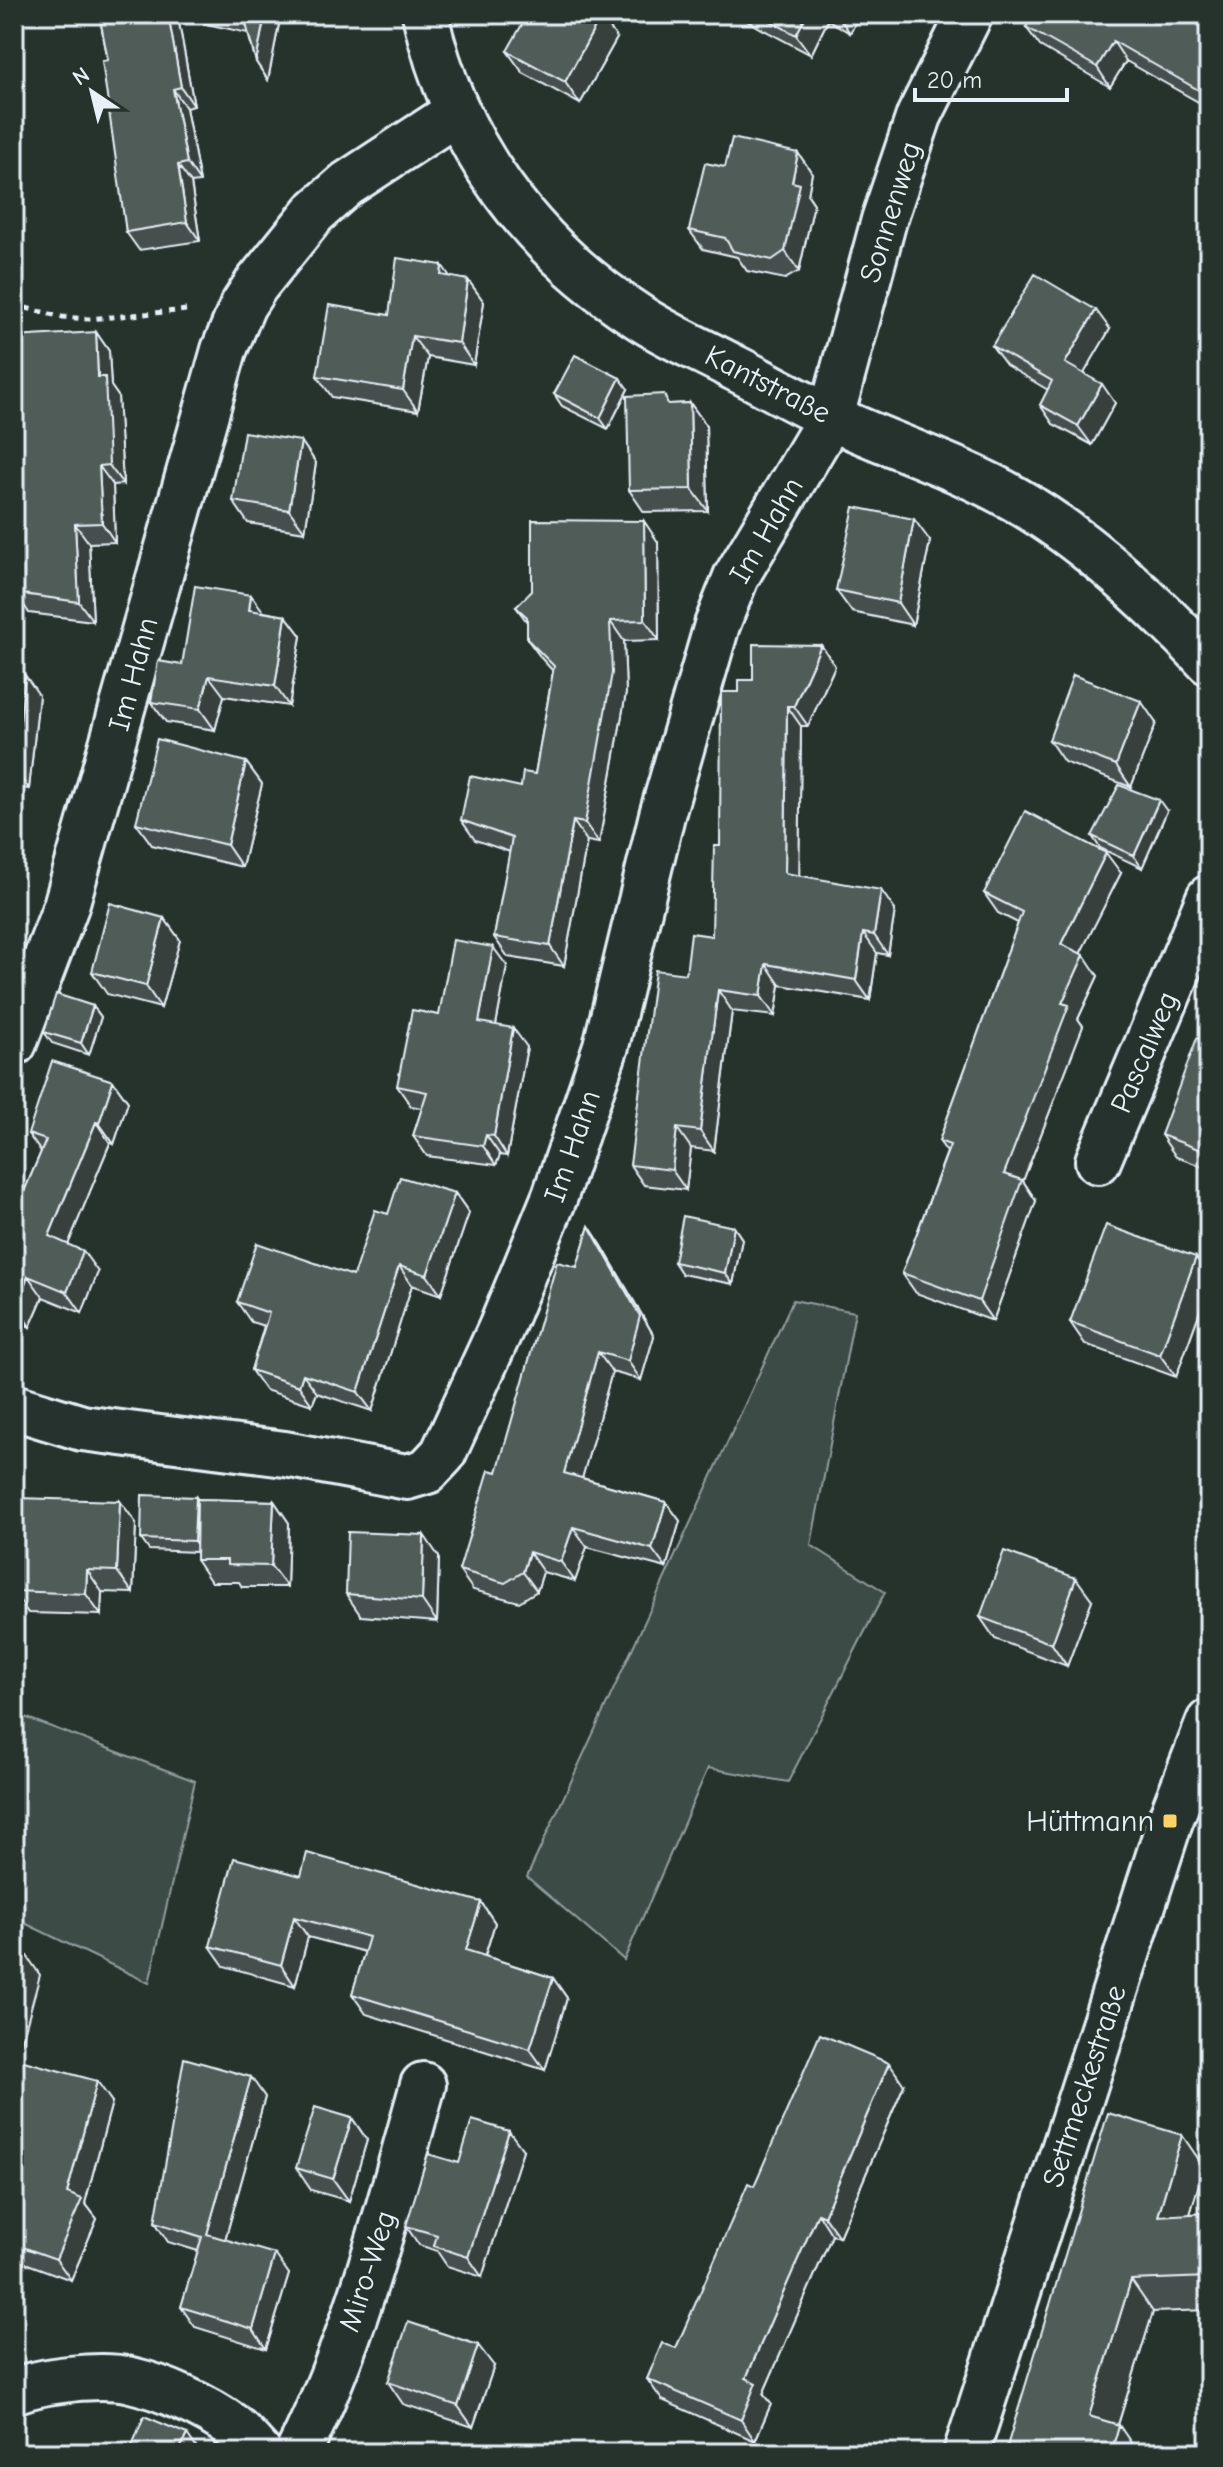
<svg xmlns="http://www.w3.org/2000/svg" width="1223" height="2467" viewBox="0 0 1223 2467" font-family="'Comic Neue',sans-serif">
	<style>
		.green { fill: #3e4b47; stroke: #939ea0; stroke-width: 2 }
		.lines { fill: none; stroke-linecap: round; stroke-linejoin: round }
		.street-casing { stroke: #e8f1f8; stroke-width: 50 }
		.secondary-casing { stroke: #e8f1f8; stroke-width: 50 }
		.path { stroke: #e8f1f8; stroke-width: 5; stroke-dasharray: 6 6; stroke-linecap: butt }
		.street { stroke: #26332d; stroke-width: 44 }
		.secondary { stroke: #26332d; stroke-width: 44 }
		.wall { fill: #454f4d; stroke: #e8f1f8; stroke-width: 2 }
		.shaded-wall { fill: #38403e; stroke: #e8f1f8; stroke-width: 2 }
		.building { fill: #505c59; stroke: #e8f1f8; stroke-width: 2 }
		.poi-dot { fill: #ffd166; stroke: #26332d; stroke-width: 3 }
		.labels { text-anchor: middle; stroke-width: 8; stroke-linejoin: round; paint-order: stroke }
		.street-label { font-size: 30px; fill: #e8f1f8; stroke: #26332d }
		.poi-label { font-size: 30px; fill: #e8f1f8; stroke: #26332d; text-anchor: end }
	</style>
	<rect width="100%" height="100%" fill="#26332d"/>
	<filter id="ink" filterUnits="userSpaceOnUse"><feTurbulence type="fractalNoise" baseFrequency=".0125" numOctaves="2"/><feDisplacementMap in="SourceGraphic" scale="16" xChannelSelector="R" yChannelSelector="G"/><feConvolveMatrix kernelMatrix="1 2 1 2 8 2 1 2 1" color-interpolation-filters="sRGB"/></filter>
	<g filter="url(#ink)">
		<path class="green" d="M793 1300 855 1312 811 1545 885 1592 788 1782 708 1768 624 1960 527 1877Z
			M14 1713 195 1781 149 1983 14 1918Z"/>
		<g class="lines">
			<g class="street-casing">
				<path id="street" d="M425 14C453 143 529 246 639 317 669 337 704 351 735 368 767 384 799 403 832 418 892 446 957 466 1015 499 1083 538 1155 605 1209 662
					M14 1043 66 906 224 350 243 305 256 285 314 213 347 184 457 112
					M1098 1161 1209 898
					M14 1407 82 1428 285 1454 407 1477 427 1471 443 1454 501 1328 555 1196 606 1046 662 815 717 625 736 577 831 417 884 220 919 116 970 14
					M14 2391C42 2380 101 2373 131 2380 162 2387 207 2407 232 2426 242 2433 250 2444 259 2453
					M298 2453C356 2337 388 2209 423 2085"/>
			</g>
			<g class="secondary-casing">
				<path id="secondary" d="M966 2453 1170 1821 1209 1722"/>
			</g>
			<path class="path" d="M14 305 62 317 89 319 187 310"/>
			<use href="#street" class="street"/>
			<use href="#secondary" class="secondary"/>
		</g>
		<path class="wall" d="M99 14H281L268 80 256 62 248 33 175 17 179 23 194 106 186 108 200 182 191 183 200 241 139 250 126 232 108 60Z
			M734 14H860L850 33 828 20 811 55Z
			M1209 14V108L1126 61 1110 87 1040 46 1026 27Z
			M617 38 580 104 523 73 507 51Z
			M798 153 812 173 808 195 814 204 799 271 785 279 747 271 737 257 703 249 689 230 725 167Z
			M450 277 468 280 484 302 474 365 428 357 418 411 332 397 317 376 389 315Z
			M1110 329 1084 373 1115 403 1092 445 1053 424 1040 405 1048 390 1006 365 992 346Z
			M96 332 109 351 111 386 118 396 123 484 113 485 115 542 89 543 93 621 29 613 16 593Z
			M628 389 608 429 562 406 554 394Z
			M690 403 706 425 708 511 644 512 629 490 671 404Z
			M301 441 316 463 305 532 248 523 233 501Z
			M930 541 913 625 852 612 836 590Z
			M658 542 659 640 624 641 626 693 599 843 587 841 564 966 508 957 494 937 510 852 475 840 461 820 521 787 535 774 553 671 542 659 527 639V622L516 607Z
			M264 612 286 616 301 636 289 706 224 696 215 730 166 722 151 702 182 665Z
			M821 645 835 666 808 726H801L799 876 895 910 888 955 877 953 870 1000 780 985 775 1016 732 1011 714 1151 691 1148 686 1190 644 1185 630 1165 686 974 712 936 720 846 739 692Z
			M14 673 39 695 29 789 20 788 15 844Z
			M1156 723 1131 787 1064 762 1049 740Z
			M246 762 262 784 242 867 152 845 136 823Z
			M1167 811 1142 868 1100 848 1092 836Z
			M1121 873 1080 953 1098 976 1078 1019 1083 1026 1023 1181 1036 1201 993 1321 916 1293 902 1273 947 1152 939 1141 1018 923 998 913 984 893Z
			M164 918 180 940 161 1008 107 994 92 972Z
			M507 966 496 1025 527 1047 507 1156 500 1155 496 1165 427 1156 413 1136 422 1108 411 1106 397 1086 439 1015Z
			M93 1006 101 1017 89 1055 52 1043 44 1032Z
			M1209 1043V1169L1176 1157 1161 1135Z
			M113 1081 128 1102 114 1144 110 1143 68 1244 98 1272 82 1313 43 1297 30 1327 14 1320V1215L41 1152 28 1134Z
			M455 1193 469 1213 441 1295 412 1285 372 1411 317 1393 312 1405 265 1390 251 1370 264 1326 251 1322 237 1302 353 1276 388 1214Z
			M589 1226 602 1246 654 1336 641 1380 612 1372 582 1478 666 1502 680 1521 666 1568 587 1547 575 1581 543 1572 537 1591 519 1602 473 1590 459 1570 577 1267Z
			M734 1227 742 1239 733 1284 682 1274 674 1262Z
			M1209 1276V1286L1176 1377 1085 1344 1070 1322Z
			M196 1497 197 1499 274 1501 289 1523 287 1587H242L239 1582H211L196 1560V1552L149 1550 141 1539Z
			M120 1501 136 1523 133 1593 102 1592 101 1615 28 1613 14 1592V1572Z
			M439 1557 437 1622 361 1616 346 1594Z
			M1092 1600 1067 1666 995 1639 980 1617Z
			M301 1876 481 1902 495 1923 485 1956 553 1978 567 1998 545 2070 366 2014 352 1994 365 1952 308 1937 295 1986 224 1966 210 1946Z
			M14 2082 112 2102 85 2203 97 2219 71 2280 14 2259Z
			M904 2085 839 2237 832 2235 763 2394 771 2404 755 2441 662 2400 647 2379 676 2348 754 2186Z
			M265 2097 225 2240 289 2274 266 2349 195 2327 181 2307 198 2251 168 2242 155 2222Z
			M352 2118 367 2140 349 2201 311 2190 296 2168Z
			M523 2150 482 2277 447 2266 437 2251 419 2245 406 2226 459 2163Z
			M1204 2167 1190 2214 1209 2213V2310L1153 2312 1118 2425 1005 2453Z
			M494 2366 473 2427 403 2404 388 2382Z"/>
		<path class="shaded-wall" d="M168 14H173L179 23 194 106 181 87Z
			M265 14H281L268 80 256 62Z
			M807 14H824L828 20 811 55 796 35Z
			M837 14H860L850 33Z
			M601 16 617 38 580 104 565 82Z
			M1113 41 1126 61 1110 87 1097 67Z
			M173 89 186 108 200 182 187 163Z
			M798 153 812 173 808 195 814 204 799 271 785 251 792 182Z
			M178 165 191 183 200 241 187 222Z
			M442 265 457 287 441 275Z
			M468 280 484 302 474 365 459 343Z
			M1096 310 1110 329 1079 382 1065 363Z
			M96 332 109 351 111 386 118 396 123 484 109 465 98 377Z
			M412 336 428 357 418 411 403 390Z
			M620 378 628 389 608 429 600 418Z
			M1102 384 1115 403 1092 445 1078 426Z
			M690 403 706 425 708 511 692 489Z
			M301 441 316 463 305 532 289 510Z
			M99 466 113 485 115 542 102 523Z
			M914 519 930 541 913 625 898 603Z
			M644 521 658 542 659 640 645 620Z
			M75 524 89 543 93 621 79 602Z
			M251 595 266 615 249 610Z
			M286 616 301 636 289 706 275 686Z
			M610 621 624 641 626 693 599 843 585 823Z
			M821 645 835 666 808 726 794 706Z
			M25 675 39 695 29 789 15 769Z
			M209 676 224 696 215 730 200 709Z
			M1141 701 1156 723 1131 787 1116 765Z
			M787 706 801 726 799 894 785 873Z
			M246 762 262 784 242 867 227 845Z
			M14 779 20 788 15 844 14 843Z
			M1159 800 1167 811 1142 868 1134 856Z
			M573 821 587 841 564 966 550 946Z
			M1106 853 1121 873 1075 964 1061 944Z
			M881 890 895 910 888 955 874 935Z
			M164 918 180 940 161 1008 146 986Z
			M863 933 877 953 870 1000 856 980Z
			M493 947 507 966 493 1041 479 1022Z
			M1084 955 1098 976 1078 1019 1083 1026 1023 1181 1036 1201 993 1321 979 1301 1004 1174 1062 1003Z
			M766 964 780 985 775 1016 761 996Z
			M718 990 732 1011 714 1151 700 1131Z
			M93 1006 101 1017 89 1055 81 1043Z
			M513 1028 527 1047 507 1156 494 1136Z
			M113 1081 128 1102 114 1144 99 1123Z
			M96 1122 110 1143 63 1257 49 1236Z
			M677 1128 691 1148 686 1190 672 1170Z
			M486 1135 500 1155 496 1165 483 1146Z
			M455 1193 469 1213 441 1295 427 1275Z
			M589 1226 602 1246 654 1336 641 1380 628 1361Z
			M734 1227 742 1239 733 1284 725 1273Z
			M83 1251 98 1272 82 1313 67 1292Z
			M1196 1257 1209 1276V1286L1176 1377 1160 1355Z
			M399 1266 412 1285 372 1411 358 1392Z
			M28 1276 43 1297 30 1327 16 1305Z
			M598 1352 612 1372 578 1493 564 1473Z
			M303 1374 317 1393 312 1405 299 1386Z
			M196 1497 204 1508 202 1552 194 1541Z
			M120 1501 136 1523 133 1593 117 1571Z
			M274 1501 289 1523 287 1587 271 1566Z
			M666 1502 680 1521 666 1568 652 1549Z
			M573 1527 587 1547 575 1581 561 1562Z
			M424 1535 439 1557 437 1622 422 1600Z
			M529 1552 543 1572 537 1591 523 1572Z
			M87 1570 102 1592 101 1615 86 1594Z
			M1076 1578 1092 1600 1067 1666 1052 1644Z
			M481 1902 495 1923 480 1971 466 1950Z
			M294 1917 308 1937 295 1986 281 1965Z
			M25 1953 40 1975 20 2048 14 2039V1991Z
			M553 1978 567 1998 545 2070 530 2049Z
			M889 2063 904 2085 839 2237 824 2216Z
			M251 2077 265 2097 221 2254 207 2234Z
			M97 2081 112 2102 85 2203 97 2219 71 2280 56 2259 67 2193Z
			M352 2118 367 2140 349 2201 333 2179Z
			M509 2131 523 2150 482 2277 468 2257Z
			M1182 2135 1204 2167 1180 2248 1158 2216Z
			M818 2213 832 2235 763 2394 771 2404 755 2441 741 2420 746 2378Z
			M275 2254 289 2274 266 2349 253 2329Z
			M1131 2280 1153 2312 1111 2447 1089 2416Z
			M478 2345 494 2366 473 2427 458 2406Z
			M1119 2425 1138 2453H1111Z
			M187 2434 200 2453H178Z"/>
		<path class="building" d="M99 14H168L181 87 173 89 187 163 178 165 187 222 126 232 102 61 108 60Z
			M232 14H265L256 62 244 16Z
			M528 14H598L601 16 565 82 507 51Z
			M758 14H807L796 35Z
			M1034 14H1209V96L1113 41 1097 67 1026 27Z
			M732 138 798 153 792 182 800 184 785 251 772 260 733 251 725 238 689 230 705 163 725 167Z
			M397 258 442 265 441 275 468 280 459 343 412 336 403 390 317 376 329 305 389 315Z
			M1035 274 1096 310 1065 363 1102 384 1078 426 1040 405 1052 381 992 346Z
			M96 332 98 377H105L109 465 99 466 102 523 75 524 79 602 16 593 14 563V337Z
			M575 355 620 378 600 418 554 394Z
			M664 394 668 404 690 403 692 489 629 490 627 396Z
			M244 432 301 441 289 510 233 501Z
			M854 507 914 519 898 603 836 590Z
			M532 520 644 521 645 620 610 621 612 673 585 823 573 821 550 946 494 937 512 838 461 820 470 776 521 787 523 772 535 774 554 666 527 639V617L516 607 532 591Z
			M195 586 251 595 249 610 286 616 275 686 209 676 200 709 151 702 158 661 182 665Z
			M753 644 821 645 794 706H787L785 873 881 890 874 935 863 933 856 980 766 964 761 996 718 990 700 1131 677 1128 672 1170 630 1165 655 970 686 974 691 933 712 936 714 846H720L721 692H739V680H753Z
			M14 673 25 675 15 769H14Z
			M1073 675 1141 701 1116 765 1049 740Z
			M157 739 246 762 227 845 136 823Z
			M1119 785 1159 800 1134 856 1092 836Z
			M1025 811 1106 853 1061 944 1084 955 1062 1003 1069 1005 1004 1174 1022 1180 979 1301 902 1273 950 1145 939 1141 1022 912 984 893Z
			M110 903 164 918 146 986 92 972Z
			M453 940 493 947 479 1022 513 1028 494 1136 486 1135 483 1146 413 1136 427 1092 397 1086 412 1010 439 1015Z
			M56 994 93 1006 81 1043 44 1032Z
			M1197 1038 1209 1043V1153L1161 1135Z
			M52 1061 113 1081 99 1123 96 1122 49 1236 83 1251 67 1292 28 1276 16 1305H14V1215L46 1140 28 1134Z
			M400 1177 455 1193 427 1275 399 1266 358 1392 303 1374 299 1386 251 1370 269 1313 237 1302 257 1243 353 1276 375 1210 388 1214Z
			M683 1216 734 1227 725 1273 674 1262Z
			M1106 1225 1196 1257 1160 1355 1070 1322Z
			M589 1226 640 1316 628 1361 598 1352 564 1473 666 1502 652 1549 573 1527 561 1562 529 1552 523 1572 505 1583 459 1570 489 1470 497 1472 557 1262 577 1267Z
			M142 1495 196 1497 194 1541 141 1539Z
			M17 1498 120 1501 117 1571 87 1570 86 1594 14 1591Z
			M197 1499 274 1501 271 1566 227 1565V1560H196Z
			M348 1532 424 1535 422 1600 346 1594Z
			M1004 1551 1076 1578 1052 1644 980 1617Z
			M307 1853 481 1902 466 1950 553 1978 530 2049 352 1994 369 1937 294 1917 281 1965 210 1946 234 1858 301 1876Z
			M14 1950 25 1953 14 1991Z
			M820 2034 889 2063 824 2216 818 2213 746 2378 756 2383 741 2420 647 2379 662 2343 676 2348 748 2183 754 2186Z
			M184 2058 251 2077 207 2234 275 2254 253 2329 181 2307 202 2237 155 2222Z
			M20 2060 97 2081 67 2193 82 2199 56 2259 14 2244V2082Z
			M315 2107 352 2118 333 2179 296 2168Z
			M1108 2113 1182 2135 1158 2216 1209 2213V2277L1131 2280 1089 2416 1119 2425 1111 2453H1005Z
			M472 2120 509 2131 468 2257 434 2246 437 2235 406 2226 428 2154 459 2163Z
			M408 2322 478 2345 458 2406 388 2382Z
			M144 2416 187 2434 178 2453H129Z
			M14 2445 23 2453H14Z"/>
	</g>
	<rect class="poi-dot" x="1162" y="1813" width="16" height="16" rx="4"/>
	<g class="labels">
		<g class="street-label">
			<text transform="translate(890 212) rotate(-73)" y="10">Sonnenweg</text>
			<text transform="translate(768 384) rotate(27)" y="10">Kantstraße</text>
			<text transform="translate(766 530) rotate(-60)" y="10">Im Hahn</text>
			<text transform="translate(133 674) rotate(-75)" y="10">Im Hahn</text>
			<text transform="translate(1144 1052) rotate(-67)" y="10">Pascalweg</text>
			<text transform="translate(572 1146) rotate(-71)" y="10">Im Hahn</text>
			<text transform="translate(1084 2086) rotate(-72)" y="10">Settmeckestraße</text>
			<text transform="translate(367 2271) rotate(-72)" y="10">Miro-Weg</text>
		</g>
		<g class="poi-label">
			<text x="1154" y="1831">Hüttmann</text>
		</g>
	</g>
	<rect width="1223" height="2467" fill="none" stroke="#26332d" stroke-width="48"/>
	<rect x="24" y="24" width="1175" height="2419" fill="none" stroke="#e8f1f8" stroke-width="3" filter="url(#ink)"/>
	<g transform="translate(92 92) rotate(325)" stroke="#26332d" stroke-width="6" paint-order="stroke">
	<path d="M0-6L14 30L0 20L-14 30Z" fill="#e8f1f8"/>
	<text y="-12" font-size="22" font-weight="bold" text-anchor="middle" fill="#e8f1f8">N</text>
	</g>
	<path d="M915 88v12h152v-12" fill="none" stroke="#e8f1f8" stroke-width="4"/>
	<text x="927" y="88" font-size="24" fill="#e8f1f8" stroke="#26332d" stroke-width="6" paint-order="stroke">20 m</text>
</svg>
